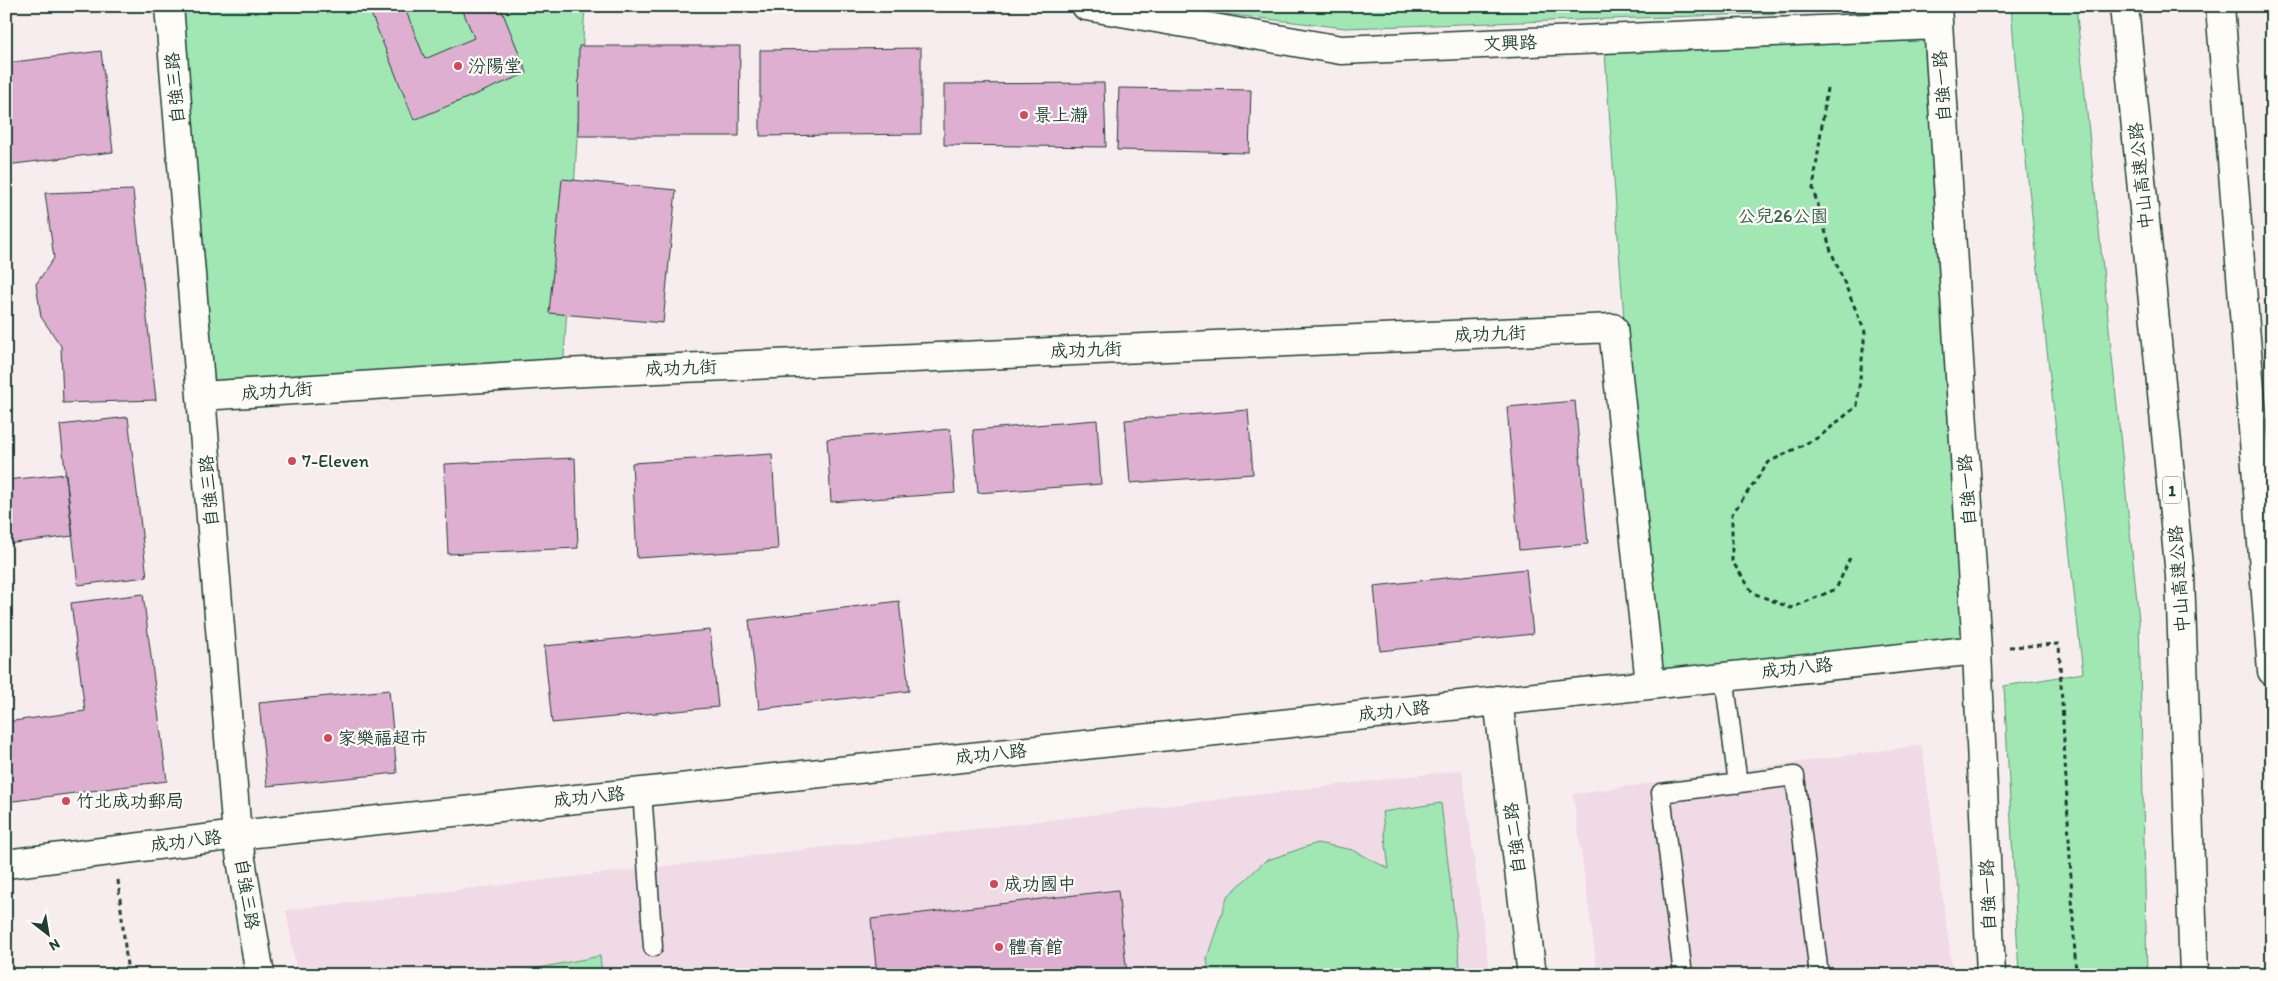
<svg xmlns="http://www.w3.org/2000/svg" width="2278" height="981" viewBox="0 0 2278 981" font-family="Itim,'LXGW WenKai TC',sans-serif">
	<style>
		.built { fill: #f0dae6 }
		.green { fill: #a0e7b4; stroke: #609274 }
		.building { fill: #deafd0; stroke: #1f3d34 }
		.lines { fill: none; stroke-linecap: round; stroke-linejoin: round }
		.service-casing { stroke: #1f3d34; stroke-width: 21 }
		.minor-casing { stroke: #1f3d34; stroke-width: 31 }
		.motorway-casing { stroke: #1f3d34; stroke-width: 31 }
		.path { stroke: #1f3d34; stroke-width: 3; stroke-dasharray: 5 4; stroke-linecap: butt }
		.service { stroke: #fdfcf7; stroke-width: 18 }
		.minor { stroke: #fdfcf7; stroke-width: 28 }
		.motorway { stroke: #fdfcf7; stroke-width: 28 }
		.poi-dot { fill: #d1495b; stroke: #fdfcf7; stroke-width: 2 }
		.labels { text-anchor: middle; stroke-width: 4.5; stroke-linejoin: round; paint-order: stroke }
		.shield { fill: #fdfcf7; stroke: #62766e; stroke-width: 1 }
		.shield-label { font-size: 16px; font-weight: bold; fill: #1f3d34 }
		.street-label { font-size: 18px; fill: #1f3d34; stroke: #fdfcf7 }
		.poi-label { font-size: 18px; fill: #1f3d34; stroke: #fdfcf7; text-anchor: start }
		.park-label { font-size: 18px; fill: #395f4e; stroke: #fdfcf7 }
	</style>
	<rect width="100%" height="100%" fill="#f7edef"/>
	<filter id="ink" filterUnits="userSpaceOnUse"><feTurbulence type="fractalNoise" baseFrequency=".02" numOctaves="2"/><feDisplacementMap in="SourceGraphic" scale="10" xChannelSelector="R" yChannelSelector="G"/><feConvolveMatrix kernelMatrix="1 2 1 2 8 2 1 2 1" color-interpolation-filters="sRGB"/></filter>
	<g filter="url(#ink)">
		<path class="built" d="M1922 745 1953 975H1598L1573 794Z
			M1462 770 1490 975H297L286 910 735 858Z"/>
		<path class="green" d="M169 6H585L563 373 201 396Z
			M1156 6H1872V10L1345 28Z
			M2011 6H2076L2139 620 2147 975H2019L2004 686 2083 673 2016 72Z
			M1938 25 1976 643 1650 684 1604 39Z
			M1441 803 1461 975H1209L1207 958 1227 897 1265 861 1317 843 1353 850 1389 869 1382 812Z
			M600 956 602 975H503Z"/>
		<path class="building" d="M368 6H404L425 59 474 38 461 6H500L527 73 414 120Z
			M579 46H740L739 136H578Z
			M921 48V134L760 136V50Z
			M101 51 113 152 6 165V63Z
			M1104 83 1106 147 944 145V84Z
			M1119 88 1251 90 1249 153 1117 150Z
			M562 179 676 190 663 323 549 313Z
			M133 190 156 400 63 403 61 346 41 317 36 284 54 258 45 193Z
			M1575 401 1588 544 1519 550 1507 407Z
			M1248 410 1253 474 1130 483 1125 420Z
			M128 417 147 577 78 585 60 425Z
			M1097 420 1101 484 978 493 973 430Z
			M950 429 955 493 831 502 827 439Z
			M772 454 778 549 637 558 632 463Z
			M575 458 578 548 448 554 444 464Z
			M66 474 73 536 6 544V480Z
			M1526 569 1533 634 1380 651 1374 586Z
			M143 594 167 781 6 802V722L85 711 71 603Z
			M899 601 909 691 759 709 749 620Z
			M710 630 718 707 552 723 544 646Z
			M389 690 397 773 267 786 259 703Z
			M1118 890 1127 975H877L871 919Z"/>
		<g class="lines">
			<g class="service-casing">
				<path id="service" d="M1724 676 1738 784
					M642 791 653 947
					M1683 975 1661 793 1795 776 1819 975"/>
			</g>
			<g class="minor-casing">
				<path id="minor" d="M169 6 237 835 260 975
					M1086 6 1341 50 1938 25
					M1937 6 1977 650 1991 975
					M201 396 563 373 1613 328 1650 684
					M1498 700 1532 975
					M6 864 237 835 1977 650"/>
			</g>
			<g class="motorway-casing">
				<path id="motorway" d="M2124 6 2180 576 2194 975
					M2220 6 2272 671"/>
			</g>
			<path class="path" d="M1373 6 1408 9 1448 6
				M1827 88 1813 189 1831 251 1865 332 1857 406 1819 437 1769 462 1732 514V561L1753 593 1791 608 1836 589 1850 558
				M2009 647 2059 644 2076 975
				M118 880 128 975"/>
			<use href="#service" class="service"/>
			<use href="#minor" class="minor"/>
			<use href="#motorway" class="motorway"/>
		</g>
	</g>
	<g class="poi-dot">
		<circle cx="458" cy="66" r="5"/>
		<circle cx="1024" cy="115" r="5"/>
		<circle cx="292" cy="461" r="5"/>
		<circle cx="328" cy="738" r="5"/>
		<circle cx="66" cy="801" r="5"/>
		<circle cx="994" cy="884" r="5"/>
		<circle cx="999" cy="947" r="5"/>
	</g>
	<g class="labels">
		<rect class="shield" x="2163" y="476.5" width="18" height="27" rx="4"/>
		<g class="shield-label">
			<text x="2172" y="496">1</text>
		</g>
		<g class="street-label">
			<text transform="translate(1510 43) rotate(-2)" y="6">文興路</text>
			<text transform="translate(1942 86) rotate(-94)" y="6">自強一路</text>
			<text transform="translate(175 88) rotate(-95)" y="6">自強三路</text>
			<text transform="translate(2141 176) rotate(-96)" y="6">中山高速公路</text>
			<text transform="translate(1490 334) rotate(-2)" y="6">成功九街</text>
			<text transform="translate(1086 350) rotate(-2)" y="6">成功九街</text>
			<text transform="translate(681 368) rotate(-2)" y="6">成功九街</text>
			<text transform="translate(277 391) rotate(-4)" y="6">成功九街</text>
			<text transform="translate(1967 490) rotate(-94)" y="6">自強一路</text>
			<text transform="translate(209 491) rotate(-95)" y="6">自強三路</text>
			<text transform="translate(2179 579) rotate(-94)" y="6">中山高速公路</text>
			<text transform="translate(1797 668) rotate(-6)" y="6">成功八路</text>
			<text transform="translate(1394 711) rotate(-6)" y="6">成功八路</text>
			<text transform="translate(991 754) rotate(-6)" y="6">成功八路</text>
			<text transform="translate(589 797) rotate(-6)" y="6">成功八路</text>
			<text transform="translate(1515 838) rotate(-97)" y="6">自強二路</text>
			<text transform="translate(186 841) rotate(-7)" y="6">成功八路</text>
			<text transform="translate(247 894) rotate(81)" y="6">自強三路</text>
			<text transform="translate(1988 895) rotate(-92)" y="6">自強一路</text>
		</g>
		<g class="poi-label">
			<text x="468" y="72">汾陽堂</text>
			<text x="1034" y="121">景上瀞</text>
			<text x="302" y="467">7-Eleven</text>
			<text x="338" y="744">家樂福超市</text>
			<text x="76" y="807">竹北成功郵局</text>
			<text x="1004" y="890">成功國中</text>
			<text x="1009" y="953">體育館</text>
		</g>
		<g class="park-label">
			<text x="1783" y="222">公兒26公園</text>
		</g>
	</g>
	<rect width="2278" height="981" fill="none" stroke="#fdfcf7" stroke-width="25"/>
	<rect x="12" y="12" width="2253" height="956" fill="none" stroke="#1f3d34" stroke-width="2" filter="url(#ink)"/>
	<g transform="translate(48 934) rotate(149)" stroke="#fdfcf7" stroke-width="4" paint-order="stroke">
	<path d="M0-4L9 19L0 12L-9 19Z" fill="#1f3d34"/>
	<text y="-8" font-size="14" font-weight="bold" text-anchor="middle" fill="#1f3d34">N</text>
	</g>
</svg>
